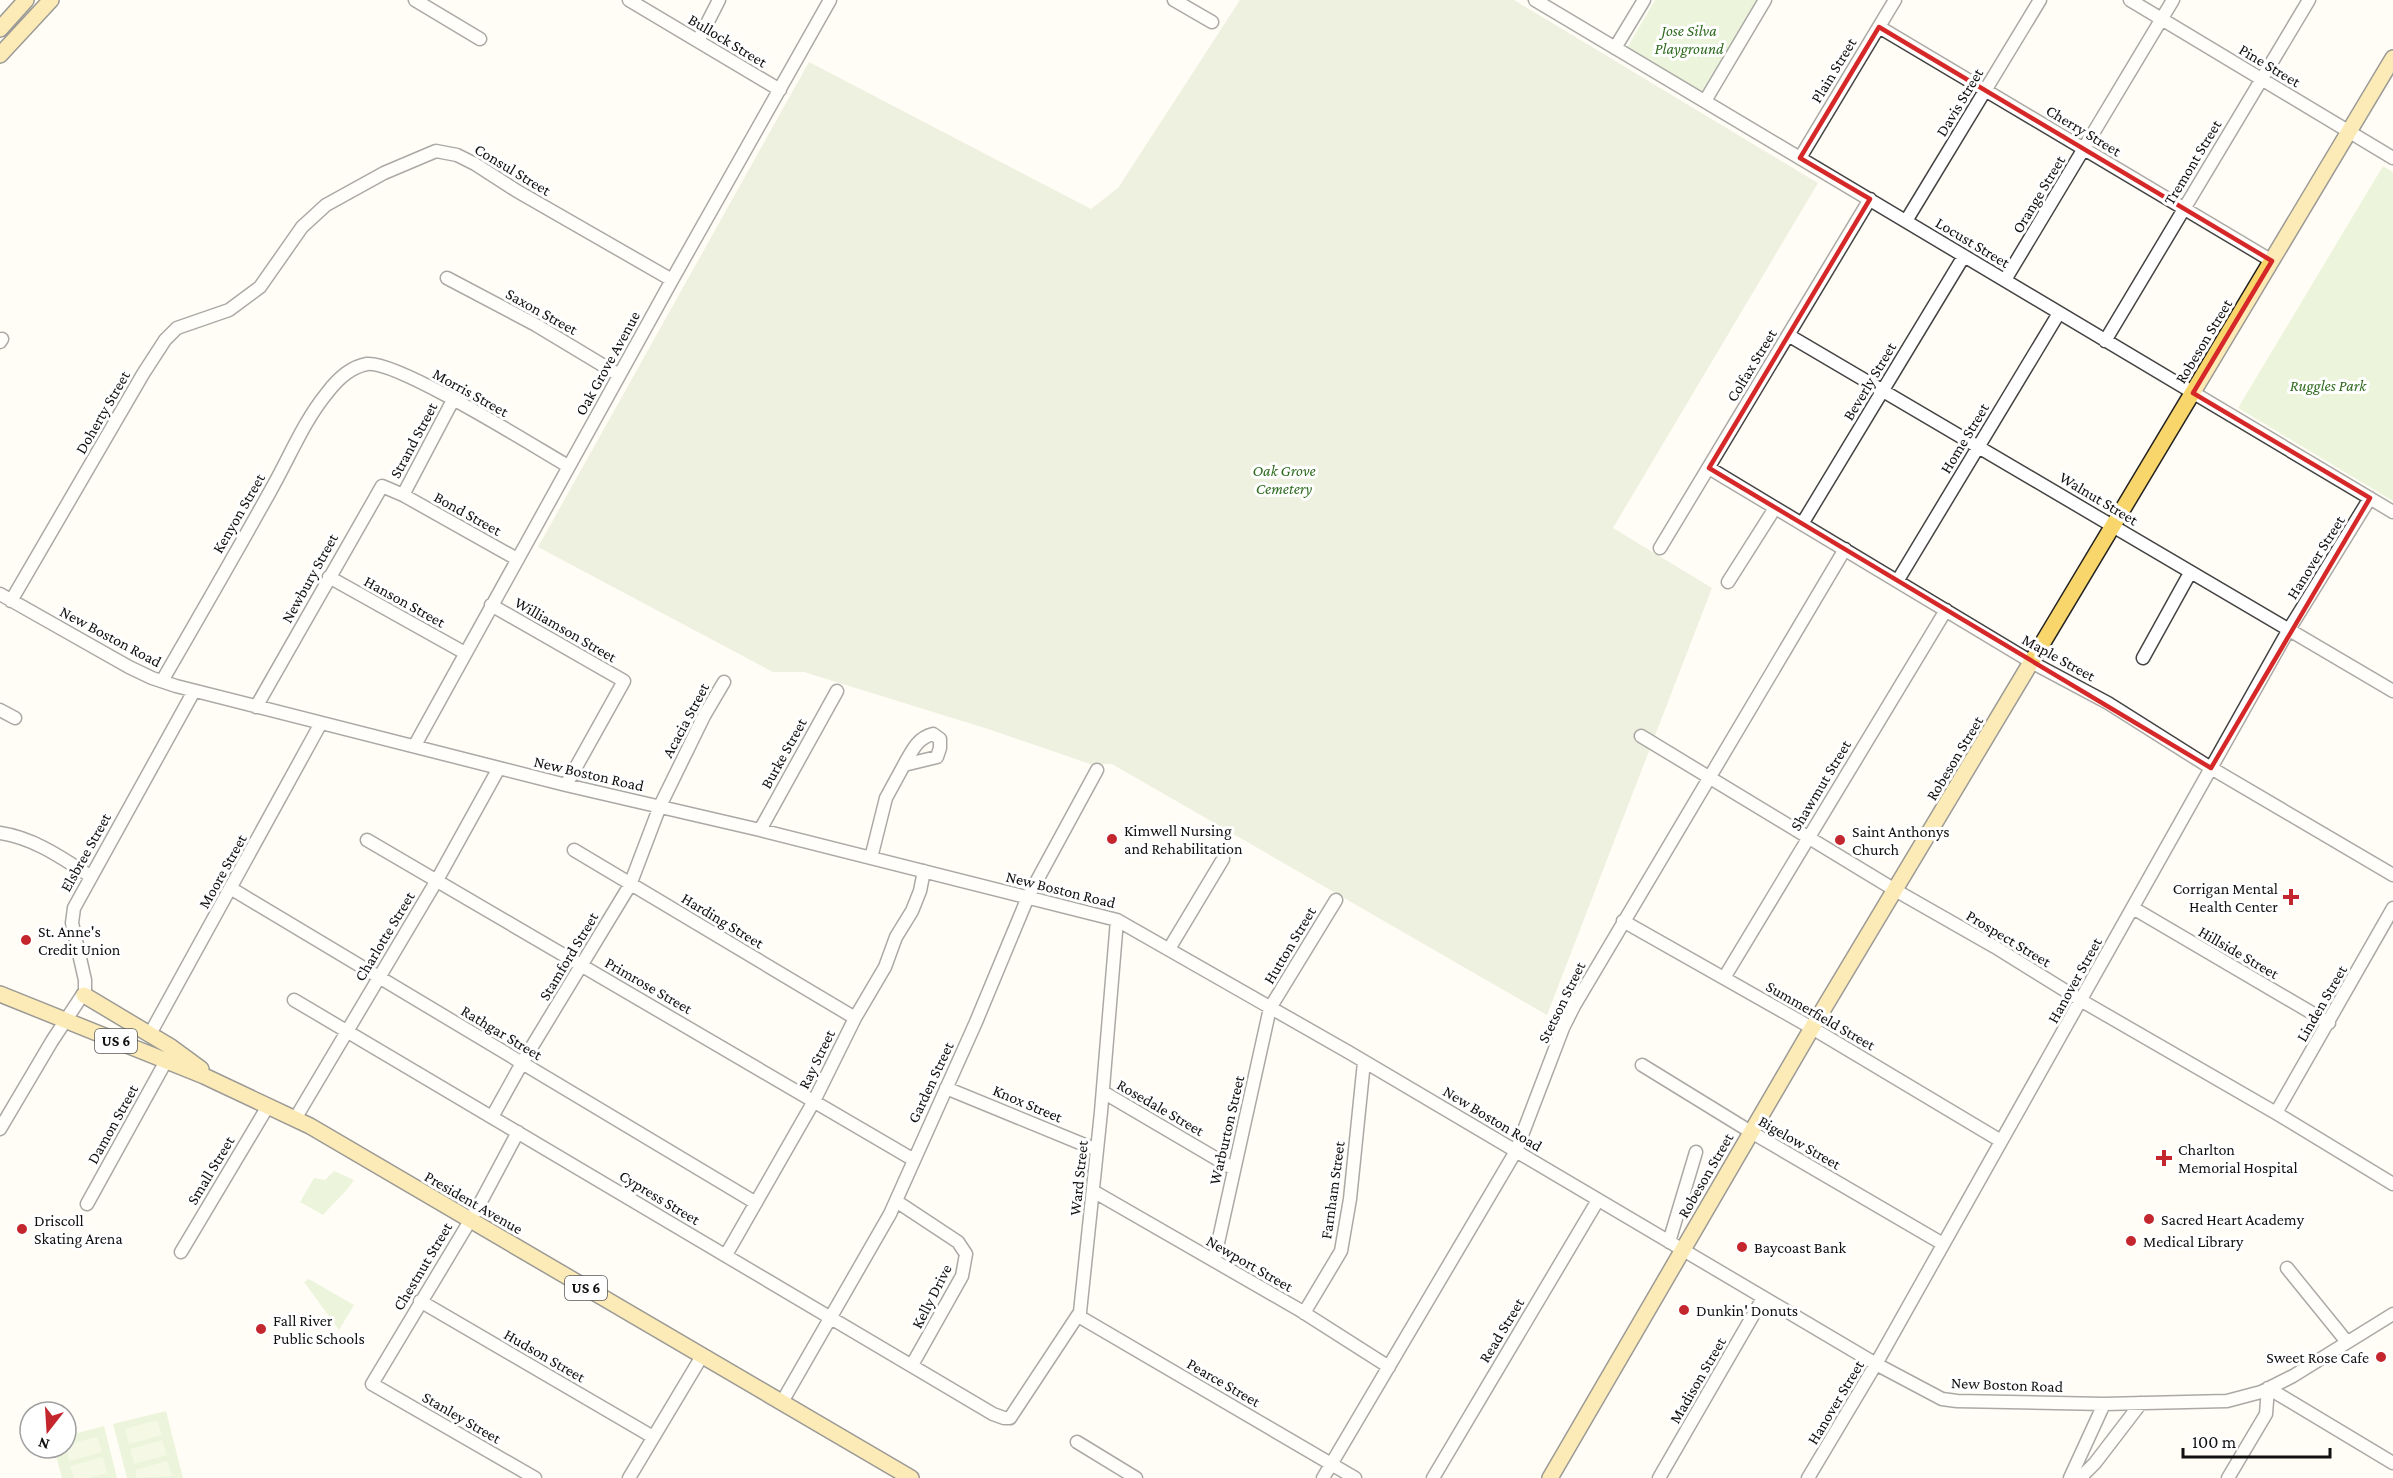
<svg xmlns="http://www.w3.org/2000/svg" width="2393" height="1478" viewBox="0 0 2393 1478" font-family="'Crimson Pro',serif">
	<style>
		.green { fill: #d5ebbd }
		.cemetery { fill: #d9e3c4 }
		.pitch { fill: #e6f2cf }
		.lines { fill: none; stroke-linecap: round; stroke-linejoin: round }
		.minor-casing { stroke: #444; stroke-width: 15 }
		.major-casing { stroke: #222; stroke-width: 18 }
		.minor { stroke: #fff; stroke-width: 12 }
		.major { stroke: #f9d66b; stroke-width: 15 }
		.marked { fill: none; stroke: #d62828; stroke-width: 4.5; stroke-linejoin: round }
		.poi-dot { fill: #c4262e; stroke: #fff; stroke-width: 2 }
		.labels { text-anchor: middle; stroke-width: 6; stroke-linejoin: round; paint-order: stroke }
		.shield { fill: #fff; stroke: #585858; stroke-width: 1.5 }
		.shield-label { font-size: 15px; font-weight: bold; fill: #111 }
		.park-label { font-size: 16px; font-style: italic; fill: #2f6b1f; stroke: #fff }
		.street-label { font-size: 16px; fill: #111; stroke: #fff }
		.poi-label { font-size: 16px; fill: #111; stroke: #fff; text-anchor: start }
	</style>
	<rect width="100%" height="100%" fill="#fffdf5"/>
	<path class="green" d="M1655 0H1757L1702 92 1627 48Z
		M2383 166 2393 172V501L2238 408Z
		M334 1171 354 1180C345 1194 333 1203 323 1215L300 1202 314 1178 325 1180Z
		M309 1279 354 1305 339 1330 304 1282Z
		M166 1411 183 1478H127L113 1424Z
		M104 1426 117 1478H62L54 1448H66V1436Z"/>
	<path class="cemetery" d="M1240 0H1514L1818 183 1613 528 1712 588 1547 1015 1112 764H1090L988 729 804 672H773L538 547 809 62 1091 209 1118 188Z"/>
	<path class="pitch" d="M157 1420 162 1435 129 1444 125 1429Z
		M97 1437 102 1452 69 1461 66 1445Z
		M162 1440 167 1455 134 1464 130 1449Z
		M103 1457 107 1473 88 1478H74L70 1466Z
		M167 1461 172 1476 137 1478 135 1470Z"/>
	<g class="lines">
		<g class="minor-casing">
			<path id="minor" d="M415 0 480 39
				M629 0 780 90
				M1174 0 1212 22
				M1535 0 2393 512
				M2130 0 2393 158
				M1879 27 2272 261
				M698 41 719 0
				M1615 48 1644 0
				M1705 101 1765 0
				M1800 158 1895 0
				M1906 221 2040 0
				M447 278 536 325 619 375
				M2005 280 2173 0
				M1788 335 2393 691
				M2105 341 2309 0
				M0 342 2 339
				M1709 468 2035 664 2108 703 2211 768 2393 875
				M403 495 453 400
				M1802 524 1964 256
				M1660 548 1870 199
				M329 577 465 653
				M1898 580 2059 313
				M1728 582 1775 508
				M0 594 129 667 152 678 176 686 566 785 760 830 1117 920 1350 1053 1876 1364 1942 1399 1957 1401 2104 1404 2227 1401 2261 1392 2293 1376 2393 1314
				M11 601 143 374 165 340 177 328 229 310 260 287 302 227 326 205 384 173 436 151 457 155 475 164 517 191 672 280
				M491 605 624 681 566 785
				M2143 658 2190 573
				M162 681C199 617 236 553 272 488 290 456 304 421 327 393 336 381 350 367 367 364 397 360 535 447 568 466
				M256 707 382 486 403 495 517 559
				M0 710 15 718
				M933 734 940 739V748L937 757 904 765C912 751 917 738 933 734Z
				M1641 736 1895 890 1995 947 2082 1001 2276 1113 2393 1184
				M415 745 672 280 830 0
				M760 830 837 691
				M0 833C34 838 62 858 90 876
				M367 840 914 1160
				M574 850 855 1018
				M871 858 886 798 904 765
				M232 889 756 1203
				M2133 908 2329 1023
				M1623 921 1812 1028 2001 1141
				M1169 949 1223 859
				M1724 978 1946 610
				M294 1000 993 1414 1004 1418H1010L1080 1312 1101 1112 1117 920
				M150 1034 321 723
				M1642 1065 1751 1132 1943 1244
				M946 1088 1097 1150
				M1103 1092 1234 1169
				M2276 1113 2393 908
				M492 1117 522 1063 630 885 660 806 704 716 724 682
				M295 1119 437 880 499 768
				M0 1129 52 1041 85 991V980L72 923 74 908 194 691
				M518 1132 477 1209 372 1384 535 1478
				M1093 1191 1298 1309 1389 1367
				M896 1201 958 1242 966 1254 962 1276 912 1365
				M87 1204 166 1061
				M1669 1242 1696 1152
				M181 1252 268 1106
				M726 1255 814 1101 855 1018 885 967 896 937 912 911 920 891 924 871
				M1214 1261 1270 1008 1336 900
				M2287 1268 2347 1342
				M420 1301 653 1437
				M1080 1312V1317L1355 1478
				M1304 1313 1341 1251 1350 1199 1364 1062
				M2268 1388 2393 1463
				M782 1402 890 1214 976 1022 1028 897 1097 770
				M1077 1442 1136 1478
				M629 1478 702 1356
				M1323 1478 1516 1151 1563 1028 1574 1006 1845 549
				M1433 1478 1598 1200
				M1659 1478 1763 1298
				M1808 1478 1876 1364 2288 631 2370 498
				M2070 1478 2104 1404
				M2080 1478 2095 1463 2141 1403
				M2228 1478 2266 1414 2268 1388"/>
		</g>
		<g class="major-casing">
			<path id="major" d="M0 29 26 0
				M0 55 51 0
				M0 994 204 1076 310 1126 911 1478
				M84 995 171 1047 201 1069
				M1550 1478 1812 1028 2393 58"/>
		</g>
		<use href="#minor" class="minor"/>
		<use href="#major" class="major"/>
	</g>
	<path d="M0 0H2393V1478H0ZM1879 27 2272 261 2193 393 2370 498 2211 768 1709 468 1870 199 1800 158Z" fill="#fffdf5" fill-opacity=".55" fill-rule="evenodd"/>
	<path class="marked" d="M1879 27 2272 261 2193 393 2370 498 2211 768 1709 468 1870 199 1800 158Z"/>
	<g class="poi-dot">
		<circle cx="1112" cy="839" r="6"/>
		<circle cx="1840" cy="840" r="6"/>
		<path d="M2288 888h6v6h6v6h-6v6h-6v-6h-6v-6h6z"/>
		<circle cx="26" cy="940" r="6"/>
		<path d="M2161 1149h6v6h6v6h-6v6h-6v-6h-6v-6h6z"/>
		<circle cx="2149" cy="1219" r="6"/>
		<circle cx="22" cy="1229" r="6"/>
		<circle cx="2131" cy="1241" r="6"/>
		<circle cx="1742" cy="1247" r="6"/>
		<circle cx="1684" cy="1310" r="6"/>
		<circle cx="261" cy="1329" r="6"/>
		<circle cx="2381" cy="1357" r="6"/>
	</g>
	<g class="labels">
		<g class="shield">
			<rect x="95" y="1029" width="42" height="24" rx="4.5"/>
			<rect x="565" y="1276" width="42" height="24" rx="4.5"/>
		</g>
		<g class="shield-label">
			<text x="116" y="1046">US 6</text>
			<text x="586" y="1293">US 6</text>
		</g>
		<g class="park-label">
			<text x="1689" y="36">Jose Silva<tspan x="1689" dy="18">Playground</tspan></text>
			<text x="2328" y="391">Ruggles Park</text>
			<text x="1284" y="476">Oak Grove<tspan x="1284" dy="18">Cemetery</tspan></text>
		</g>
		<g class="street-label">
			<text transform="translate(728 40) rotate(31)" y="6">Bullock Street</text>
			<text transform="translate(2270 65) rotate(31)" y="6">Pine Street</text>
			<text transform="translate(1833 70) rotate(-59)" y="6">Plain Street</text>
			<text transform="translate(1959 102) rotate(-59)" y="6">Davis Street</text>
			<text transform="translate(2084 130) rotate(31)" y="6">Cherry Street</text>
			<text transform="translate(2192 162) rotate(-59)" y="6">Tremont Street</text>
			<text transform="translate(513 169) rotate(31)" y="6">Consul Street</text>
			<text transform="translate(2038 194) rotate(-59)" y="6">Orange Street</text>
			<text transform="translate(1973 242) rotate(31)" y="6">Locust Street</text>
			<text transform="translate(542 311) rotate(29)" y="6">Saxon Street</text>
			<text transform="translate(2203 341) rotate(-59)" y="6">Robeson Street</text>
			<text transform="translate(607 363) rotate(-61)" y="6">Oak Grove Avenue</text>
			<text transform="translate(1751 365) rotate(-59)" y="6">Colfax Street</text>
			<text transform="translate(1869 381) rotate(-59)" y="6">Beverly Street</text>
			<text transform="translate(471 392) rotate(29)" y="6">Morris Street</text>
			<text transform="translate(102 412) rotate(-60)" y="6">Doherty Street</text>
			<text transform="translate(1964 438) rotate(-59)" y="6">Home Street</text>
			<text transform="translate(413 440) rotate(-62)" y="6">Strand Street</text>
			<text transform="translate(2099 498) rotate(31)" y="6">Walnut Street</text>
			<text transform="translate(238 513) rotate(-60)" y="6">Kenyon Street</text>
			<text transform="translate(468 513) rotate(29)" y="6">Bond Street</text>
			<text transform="translate(2315 557) rotate(-58)" y="6">Hanover Street</text>
			<text transform="translate(309 578) rotate(-61)" y="6">Newbury Street</text>
			<text transform="translate(405 601) rotate(29)" y="6">Hanson Street</text>
			<text transform="translate(566 629) rotate(30)" y="6">Williamson Street</text>
			<text transform="translate(111 636) rotate(28)" y="6">New Boston Road</text>
			<text transform="translate(2059 657) rotate(29)" y="6">Maple Street</text>
			<text transform="translate(685 720) rotate(-62)" y="6">Acacia Street</text>
			<text transform="translate(783 753) rotate(-61)" y="6">Burke Street</text>
			<text transform="translate(1954 758) rotate(-59)" y="6">Robeson Street</text>
			<text transform="translate(589 773) rotate(13)" y="6">New Boston Road</text>
			<text transform="translate(1820 785) rotate(-59)" y="6">Shawmut Street</text>
			<text transform="translate(85 852) rotate(-61)" y="6">Elsbree Street</text>
			<text transform="translate(222 871) rotate(-61)" y="6">Moore Street</text>
			<text transform="translate(1061 889) rotate(14)" y="6">New Boston Road</text>
			<text transform="translate(723 920) rotate(31)" y="6">Harding Street</text>
			<text transform="translate(384 936) rotate(-59)" y="6">Charlotte Street</text>
			<text transform="translate(2009 938) rotate(31)" y="6">Prospect Street</text>
			<text transform="translate(1289 945) rotate(-59)" y="6">Hutton Street</text>
			<text transform="translate(2239 952) rotate(30)" y="6">Hillside Street</text>
			<text transform="translate(568 956) rotate(-59)" y="6">Stamford Street</text>
			<text transform="translate(2074 980) rotate(-61)" y="6">Hanover Street</text>
			<text transform="translate(649 985) rotate(30)" y="6">Primrose Street</text>
			<text transform="translate(1561 1002) rotate(-64)" y="6">Stetson Street</text>
			<text transform="translate(2321 1003) rotate(-60)" y="6">Linden Street</text>
			<text transform="translate(1821 1015) rotate(30)" y="6">Summerfield Street</text>
			<text transform="translate(502 1032) rotate(31)" y="6">Rathgar Street</text>
			<text transform="translate(816 1059) rotate(-64)" y="6">Ray Street</text>
			<text transform="translate(930 1082) rotate(-65)" y="6">Garden Street</text>
			<text transform="translate(1028 1103) rotate(23)" y="6">Knox Street</text>
			<text transform="translate(1161 1107) rotate(30)" y="6">Rosedale Street</text>
			<text transform="translate(1493 1118) rotate(31)" y="6">New Boston Road</text>
			<text transform="translate(112 1124) rotate(-61)" y="6">Damon Street</text>
			<text transform="translate(1226 1130) rotate(-77)" y="6">Warburton Street</text>
			<text transform="translate(1800 1142) rotate(30)" y="6">Bigelow Street</text>
			<text transform="translate(210 1170) rotate(-59)" y="6">Small Street</text>
			<text transform="translate(1705 1175) rotate(-60)" y="6">Robeson Street</text>
			<text transform="translate(1078 1178) rotate(-84)" y="6">Ward Street</text>
			<text transform="translate(1332 1190) rotate(-82)" y="6">Farnham Street</text>
			<text transform="translate(660 1197) rotate(31)" y="6">Cypress Street</text>
			<text transform="translate(474 1202) rotate(30)" y="6">President Avenue</text>
			<text transform="translate(1250 1263) rotate(30)" y="6">Newport Street</text>
			<text transform="translate(422 1266) rotate(-59)" y="6">Chestnut Street</text>
			<text transform="translate(931 1296) rotate(-63)" y="6">Kelly Drive</text>
			<text transform="translate(1501 1330) rotate(-59)" y="6">Read Street</text>
			<text transform="translate(545 1355) rotate(30)" y="6">Hudson Street</text>
			<text transform="translate(1697 1380) rotate(-60)" y="6">Madison Street</text>
			<text transform="translate(1224 1382) rotate(30)" y="6">Pearce Street</text>
			<text transform="translate(2007 1384) rotate(2)" y="6">New Boston Road</text>
			<text transform="translate(1835 1402) rotate(-59)" y="6">Hanover Street</text>
			<text transform="translate(462 1417) rotate(30)" y="6">Stanley Street</text>
		</g>
		<g class="poi-label">
			<text x="1124" y="836">Kimwell Nursing<tspan x="1124" dy="18">and Rehabilitation</tspan></text>
			<text x="1852" y="837">Saint Anthonys<tspan x="1852" dy="18">Church</tspan></text>
			<text x="2278" y="894" text-anchor="end">Corrigan Mental<tspan x="2278" dy="18">Health Center</tspan></text>
			<text x="38" y="937">St. Anne's<tspan x="38" dy="18">Credit Union</tspan></text>
			<text x="2178" y="1155">Charlton<tspan x="2178" dy="18">Memorial Hospital</tspan></text>
			<text x="2161" y="1225">Sacred Heart Academy</text>
			<text x="34" y="1226">Driscoll<tspan x="34" dy="18">Skating Arena</tspan></text>
			<text x="2143" y="1247">Medical Library</text>
			<text x="1754" y="1253">Baycoast Bank</text>
			<text x="1696" y="1316">Dunkin' Donuts</text>
			<text x="273" y="1326">Fall River<tspan x="273" dy="18">Public Schools</tspan></text>
			<text x="2369" y="1363" text-anchor="end">Sweet Rose Cafe</text>
		</g>
	</g>
	<g transform="translate(48 1430) rotate(197)"><circle r="28" fill="#ffffff" stroke="#a0a0a0" stroke-width="1.5"/>
	<path d="M0-4.5L10 22L0 15L-10 22Z" fill="#c4262e"/>
	<text y="-9" font-size="16" font-weight="bold" text-anchor="middle" fill="#111111">N</text>
	</g>
	<path d="M2183 1448v9h147v-9" fill="none" stroke="#111111" stroke-width="3"/>
	<text x="2192" y="1448" font-size="18" fill="#111111" stroke="#ffffff" stroke-width="4.5" paint-order="stroke">100 m</text>
</svg>
